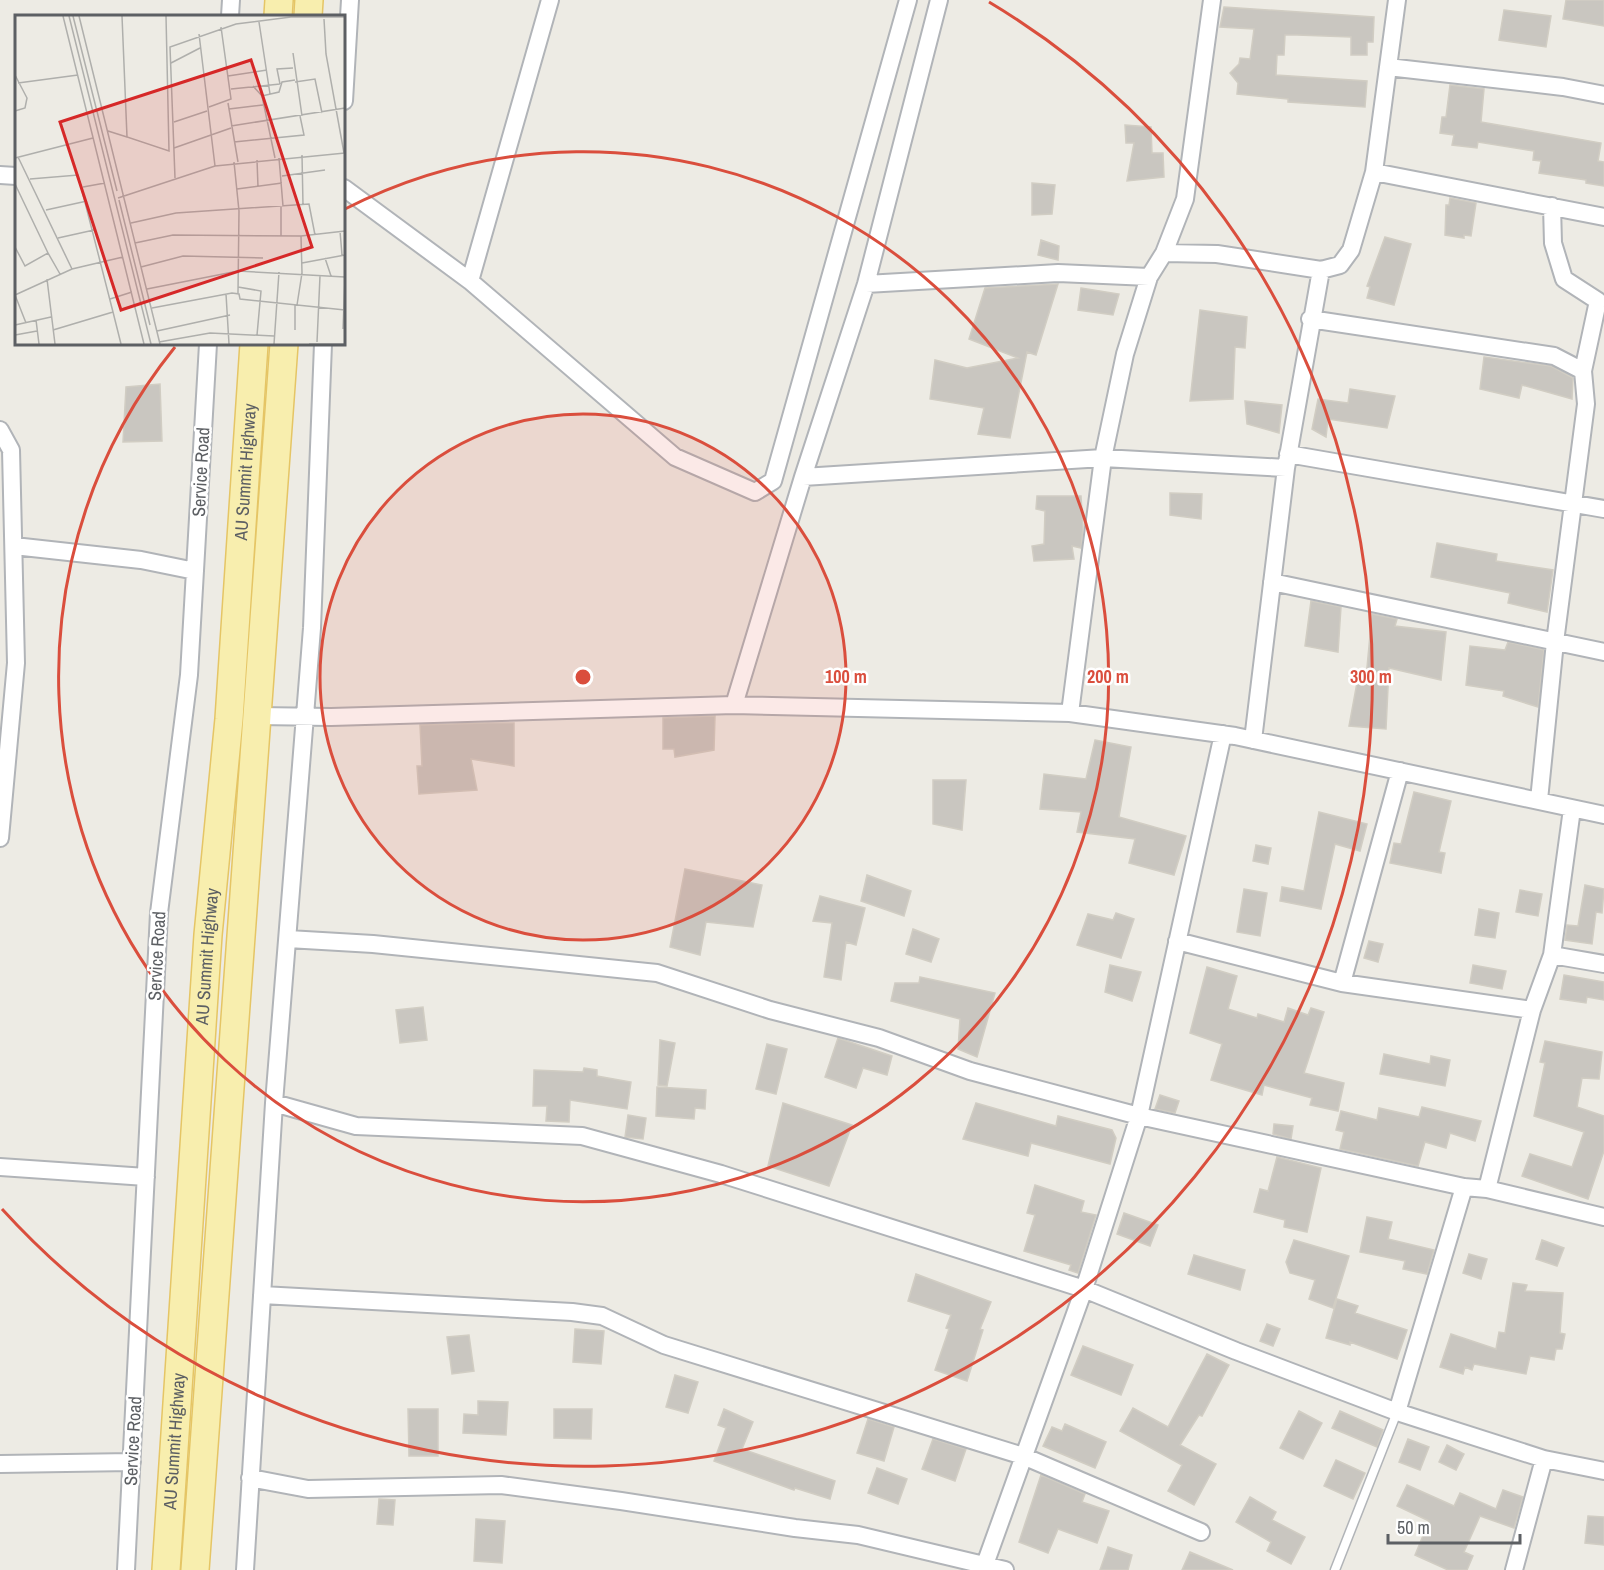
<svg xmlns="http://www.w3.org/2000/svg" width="1604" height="1570" viewBox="0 0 1604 1570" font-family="'Archivo Narrow',sans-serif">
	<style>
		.building { fill: #c9c6c0; stroke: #d1cdc3; stroke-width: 1.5 }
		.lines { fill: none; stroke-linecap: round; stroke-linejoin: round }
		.service-casing { stroke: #b1b4b8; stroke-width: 11 }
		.minor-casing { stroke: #b1b4b8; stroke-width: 20 }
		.primary-casing { stroke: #e5c565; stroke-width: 30 }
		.service { stroke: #fff; stroke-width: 8 }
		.minor { stroke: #fff; stroke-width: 16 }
		.primary { stroke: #f8eeae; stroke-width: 27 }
		.ring { fill: none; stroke: #da4e3d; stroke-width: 3 }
		.labels { text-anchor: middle; stroke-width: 5; stroke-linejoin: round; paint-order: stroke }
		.street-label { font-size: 18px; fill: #5c5f63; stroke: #fff }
		.inset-road { fill: none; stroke: #afafac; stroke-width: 1.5 }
		.view { fill: #d62828; fill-opacity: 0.15; stroke: #d62828; stroke-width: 3 }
		.inset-edge { fill: none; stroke: #5c5f63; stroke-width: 3 }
		.centre { fill: #da4e3d; stroke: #fff; stroke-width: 3 }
		.ring-label { font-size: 18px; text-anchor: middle; font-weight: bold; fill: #da4e3d; stroke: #fff; stroke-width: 5; stroke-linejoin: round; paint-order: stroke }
	</style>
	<rect width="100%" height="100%" fill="#edebe4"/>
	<path class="building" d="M1566 0H1604V26L1563 19Z
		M1224 7 1374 17 1373 42H1367V55H1351V37L1297 35H1285L1284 55H1277L1276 75 1367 81 1365 107 1288 102V99L1237 94 1238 83 1230 73 1239 64 1240 58 1250 59 1254 29 1220 27Z
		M1504 10 1551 16 1546 47 1499 40Z
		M1450 85 1484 89 1481 122 1601 143 1598 161 1604 162V186L1586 183V180L1539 173 1541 161 1533 160 1534 151 1478 142 1477 148 1452 145 1454 135 1440 133 1442 117H1446Z
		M1125 125 1151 127 1152 153H1163L1164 177 1127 181 1134 143H1126Z
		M1032 183 1055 185 1052 214 1032 215Z
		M1450 198 1476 203 1471 236 1464 235V238L1445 235 1446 205H1449Z
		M1385 237 1411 244 1394 305 1367 298 1370 287 1367 286Z
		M1041 240 1059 246 1058 260 1038 255Z
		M1058 284 1036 355 1027 352 1010 438 978 434 984 408 930 399 935 360 967 368 1018 358 969 339 985 288Z
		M1081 288 1119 294 1113 315 1078 310Z
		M1200 310 1247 317 1245 348 1235 347 1233 399 1190 401Z
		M1484 357 1551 366 1573 378 1572 399 1522 385 1519 398 1480 389Z
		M160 384 162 441 123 442 126 387Z
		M1350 389 1395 396 1387 428 1328 419 1326 437 1312 429 1318 399 1348 403Z
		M1245 401 1282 405 1279 433 1247 424Z
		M1170 493 1202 494 1201 519 1170 515Z
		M1037 496H1081L1083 527 1081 548 1072 546 1074 559 1034 561 1032 546 1044 544 1045 511 1036 509Z
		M1437 543 1497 554 1496 561 1553 570 1547 612 1508 603 1510 593 1431 577Z
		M1311 601 1341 607 1338 652 1305 646Z
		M1372 614 1397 619 1395 626 1446 632 1441 680 1389 668 1386 729 1349 726 1358 677 1366 678Z
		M1508 642 1544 650 1538 707 1503 696 1504 691 1466 685 1470 646 1505 650Z
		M715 716 714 750 675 757 674 749H663V718Z
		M488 723H514V766L471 759 477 790 419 794 417 766H422L420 725Z
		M1095 740 1131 747 1119 817 1186 836 1174 875 1129 863 1135 839 1077 832 1081 812 1040 809 1044 774 1086 779Z
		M933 780H966L962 830 933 824Z
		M1414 792 1451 801 1439 852 1445 853 1441 873 1390 863 1394 843 1401 844Z
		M1319 812 1367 824 1360 851 1335 844 1321 909 1280 901 1282 887 1304 891Z
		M1256 845 1271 848 1268 864 1253 861Z
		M685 869 762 885 753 927 706 922 700 955 670 947Z
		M867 875 911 891 904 916 861 901Z
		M1585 885 1604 889 1602 913 1596 912 1592 944 1565 940 1567 925 1578 926Z
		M1244 889 1267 893 1260 936 1237 932Z
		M1520 890 1542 894 1538 916 1516 912Z
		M820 896 865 908 856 945 846 942 841 980 824 977 832 923 813 921Z
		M1479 909 1499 913 1495 938 1475 935Z
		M1116 913 1134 919 1121 958 1077 945 1088 914 1113 920Z
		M913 929 939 939 931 962 906 954Z
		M1369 941 1383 944 1378 962 1364 958Z
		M1110 965 1141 972 1132 1001 1105 992Z
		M1473 965 1506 971 1502 989 1470 983Z
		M1207 967 1237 976 1228 1009 1257 1018 1258 1014 1284 1022 1288 1008 1308 1015 1311 1008 1324 1012 1304 1073 1344 1083 1338 1111 1310 1105 1312 1098 1264 1085 1262 1095 1211 1080 1222 1044 1190 1033Z
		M1564 975 1604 982V1000L1587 997 1586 1003 1560 999Z
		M920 977 995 993 977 1057 958 1049 960 1019 891 1001 895 983H919Z
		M423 1007 427 1040 400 1043 396 1010Z
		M838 1038 892 1056 887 1075 863 1068 856 1088 825 1077Z
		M660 1040 675 1043 667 1086 658 1085Z
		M1545 1041 1602 1052 1599 1079 1582 1078 1577 1107 1604 1116V1151L1588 1199 1522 1176 1530 1154 1572 1167 1584 1132 1534 1116 1545 1063 1540 1062Z
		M767 1044 787 1049 776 1094 756 1089Z
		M1384 1054 1430 1064 1431 1056 1450 1060 1445 1086 1380 1074Z
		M584 1068 597 1070V1076L631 1082 627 1109 570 1100 569 1122 546 1121 547 1106H533L534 1070 583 1072Z
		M657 1087 706 1090 705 1109 695 1108 694 1119 656 1116Z
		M1160 1095 1179 1101 1175 1113 1155 1109Z
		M783 1103 852 1125 829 1186 768 1166Z
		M976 1103 1056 1126 1058 1116 1112 1130 1116 1138 1110 1164 1031 1143 1028 1156 963 1139Z
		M1422 1107 1481 1121 1475 1141 1450 1133 1446 1148 1425 1142 1418 1166 1340 1149 1344 1132 1336 1130 1341 1111 1377 1120 1379 1108 1419 1117Z
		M628 1115 646 1118 643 1139 625 1137Z
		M1274 1124 1293 1126 1291 1139 1273 1134Z
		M1277 1157 1321 1168 1307 1232 1284 1227 1285 1220 1254 1212 1260 1189 1268 1191Z
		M1035 1185 1084 1201 1081 1212 1096 1215 1078 1273 1069 1270 1071 1265 1024 1251 1035 1215 1027 1213Z
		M1124 1213 1158 1225 1150 1246 1117 1234Z
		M1367 1217 1392 1222 1388 1239 1434 1250 1427 1274 1403 1269 1405 1261 1360 1252Z
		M1294 1240 1349 1256 1333 1308 1309 1299 1315 1280 1290 1273 1286 1262Z
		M1542 1240 1564 1248 1557 1266 1536 1259Z
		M1469 1254 1487 1259 1481 1279 1463 1273Z
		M1194 1255 1245 1270 1240 1290 1188 1274Z
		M916 1274 991 1302 980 1329 983 1330 967 1381 935 1370 949 1329 946 1328 951 1315 908 1301Z
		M1513 1283 1527 1285 1525 1291 1563 1293 1560 1333 1565 1334 1562 1349H1556L1554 1360 1530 1356 1526 1374 1474 1364 1472 1370 1465 1367 1463 1374 1440 1367 1451 1334 1496 1349 1499 1332 1505 1333Z
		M1337 1299 1358 1306 1355 1313 1407 1330 1397 1359 1350 1342V1345L1326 1338Z
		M1267 1324 1280 1329 1273 1346 1260 1341Z
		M575 1329 604 1331 601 1364 573 1362Z
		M469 1335 474 1371 452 1374 447 1337Z
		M1083 1346 1133 1365 1121 1395 1071 1375Z
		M1207 1354 1229 1365 1202 1416 1199 1415 1180 1445 1216 1464 1194 1505 1168 1491 1182 1465 1120 1431 1133 1408 1168 1427Z
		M675 1375 698 1382 688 1413 666 1407Z
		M478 1401 508 1402 506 1435 463 1433 464 1414 478 1415Z
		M408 1409H438V1456H409Z
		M554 1409H592L591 1439 554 1438Z
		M724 1409 753 1422 742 1449 835 1481 830 1499 795 1488 794 1490 714 1461 726 1428 718 1425Z
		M1299 1411 1322 1423 1303 1459 1280 1448Z
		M1340 1411 1383 1430 1377 1447 1332 1428Z
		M868 1419 894 1427 884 1461 857 1453Z
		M1065 1424 1106 1442 1095 1468 1043 1446 1052 1427 1062 1431Z
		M933 1439 966 1449 955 1481 922 1469Z
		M1408 1439 1429 1447 1420 1470 1399 1462Z
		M1447 1445 1464 1454 1456 1470 1439 1462Z
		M1336 1460 1365 1473 1353 1499 1324 1486Z
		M877 1468 907 1479 898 1504 868 1493Z
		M1041 1475 1085 1494 1082 1502 1109 1511 1097 1543 1058 1529 1048 1553 1019 1542Z
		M1407 1485 1454 1506 1460 1493 1496 1509 1503 1490 1523 1497 1514 1528 1480 1516 1464 1552 1473 1556 1467 1570H1448L1415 1555 1429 1521 1397 1506Z
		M1250 1497 1276 1512 1272 1520 1305 1537 1291 1564 1267 1551 1271 1542 1236 1522Z
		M379 1499 395 1500 393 1525 377 1524Z
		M1588 1516 1604 1517V1545L1585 1543Z
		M476 1519 505 1521 502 1563 474 1561Z
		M1108 1547 1132 1555 1128 1570H1100Z
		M1190 1552 1233 1570H1182Z"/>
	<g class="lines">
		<g class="service-casing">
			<path id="service" d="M1335 1570 1397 1412"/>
		</g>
		<g class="minor-casing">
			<path id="minor" d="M550 0 470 281 675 457 755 492 773 481 908 0
				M230 16 231 0
				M1388 67 1563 87 1604 95
				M344 101 350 0
				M1374 172 1604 217
				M0 175 16 176
				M344 188 470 281
				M1552 206 1553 243 1564 279 1598 301
				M1164 253 1217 254 1321 270 1340 265 1351 250 1374 172 1397 0
				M866 284 1058 273 1149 277
				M1310 319 1554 356 1583 371
				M0 430 11 450 16 663 0 838
				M1288 454 1604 509
				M803 477 1103 458 1286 468
				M14 546 141 560 195 571
				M1272 582 1604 652
				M734 705 803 477 866 284 939 0
				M1070 713 1103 458 1125 354 1149 277 1164 253 1185 199 1212 0
				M257 716 331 717 734 705 1070 713 1235 736 1604 815
				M1253 740 1286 468 1321 270
				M1539 800 1555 642 1586 404 1583 371 1598 301
				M288 939 373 944 657 973 770 1010 879 1038 970 1071 1139 1116 1464 1187 1487 1189 1604 1217
				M1177 941 1342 983 1532 1010
				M1552 955 1604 964
				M1342 983 1400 771
				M274 1103 356 1126 582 1136 721 1174 1084 1289 1236 1351 1397 1412 1544 1459 1604 1471
				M0 1167 146 1177
				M1487 1189 1532 1010 1552 955 1572 809
				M262 1295 572 1312 602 1316 664 1345 1023 1456 1201 1532
				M1397 1412 1464 1187
				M0 1464 132 1462
				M250 1478 308 1489 501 1485 621 1501 795 1528 858 1535 1005 1570
				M126 1570 159 913 189 675 208 344
				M245 1570 274 1103 312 628 323 344
				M983 1570 1084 1289 1139 1116 1223 734
				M1514 1570 1544 1459"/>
		</g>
		<g class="primary-casing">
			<g id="primary">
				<path d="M278 16 279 0"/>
				<path d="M308 16 309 0"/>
				<path id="s1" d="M166 1570 208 935 229 719 254 344"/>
				<path d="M195 1570 284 344"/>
			</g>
		</g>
		<use href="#service" class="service"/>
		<use href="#minor" class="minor"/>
		<use href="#primary" class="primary"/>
	</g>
	<circle cx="583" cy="677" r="263" fill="#da4e3d" fill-opacity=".12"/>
	<g class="ring">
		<circle cx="583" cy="677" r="263"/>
		<path d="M345 209A525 525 0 1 1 175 347"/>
		<path d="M989 2A788 788 0 1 1 2 1209"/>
	</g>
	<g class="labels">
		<g class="street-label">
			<text transform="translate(201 472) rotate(-87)" y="6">Service Road</text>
			<text dy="6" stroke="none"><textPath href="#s1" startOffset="1101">AU Summit Highway</textPath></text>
			<text transform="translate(157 956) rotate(-87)" y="6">Service Road</text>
			<text dy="6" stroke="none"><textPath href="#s1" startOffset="615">AU Summit Highway</textPath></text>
			<text transform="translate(133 1441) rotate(-87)" y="6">Service Road</text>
			<text dy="6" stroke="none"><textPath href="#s1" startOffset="129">AU Summit Highway</textPath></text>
		</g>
	</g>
	<g transform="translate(15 15)">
		<rect width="330" height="330" fill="#edebe4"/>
		<path class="inset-road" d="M48 1 129 329M54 1 136 329M58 1 102 176M64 1 145 329M107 1 112 122 154 136 151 1M309 4 311 39 329 138M244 7 255 79M184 19 200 151M278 38 287 101M156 48 185 33M0 60 12 83 10 93 0 96M213 61 252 55M280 67 300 64 307 98M3 68 63 60M265 69 262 54 278 53M238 71 247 81 264 77 267 67 280 65M216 74 265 69M247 81 260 143M213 88 223 147M194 92 216 84 206 12M214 94 248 90M159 107 192 96M216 111 330 93M93 116 112 122M219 127 289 120 285 101M159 133 216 113M287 140 288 190M3 142 57 254M0 143 78 123M264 143 268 191M242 145 243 172M219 147 224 196 223 278M267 161 310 155M160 163 155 32 221 9 276 2H330M15 164 63 160 98 297M0 169 33 238M68 172 90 168M222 174 267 168M103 183 200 151 330 138M104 185 135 310M266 192V221M31 195 72 186M116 208 161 198 294 189 300 220M325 216 327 240M43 223 79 215M120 228 158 220 286 221 330 216M0 232 10 251 33 238 45 259M310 243 316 261M287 248 330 240M126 252 168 241 248 243M32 264 40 329M223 272 246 276 242 320M132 274 223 256 330 262M211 279 214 329M0 280 57 254 108 242M0 280 11 308M95 284 117 277M280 290V315M282 290 287 258 286 221M137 293 217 278 224 279 225 284 330 295M21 305 24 329M0 310 36 302M328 314 330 264M38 315 98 297 106 329M142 316 215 300M0 320 22 316M144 327 195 318 259 321M302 327 305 261M259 329 264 257M294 329H330"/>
		<path class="view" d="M236 45 297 232 106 295 45 107Z"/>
		<rect width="330" height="330" class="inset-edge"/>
	</g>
	<circle cx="583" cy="677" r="9" class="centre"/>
	<g class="ring-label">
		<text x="846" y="683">100 m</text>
		<text x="1108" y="683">200 m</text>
		<text x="1371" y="683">300 m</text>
	</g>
	<path d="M1388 1534v9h132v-9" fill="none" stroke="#5c5f63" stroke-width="3"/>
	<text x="1397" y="1534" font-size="18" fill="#5c5f63" stroke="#ffffff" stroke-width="4.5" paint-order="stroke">50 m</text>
</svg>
